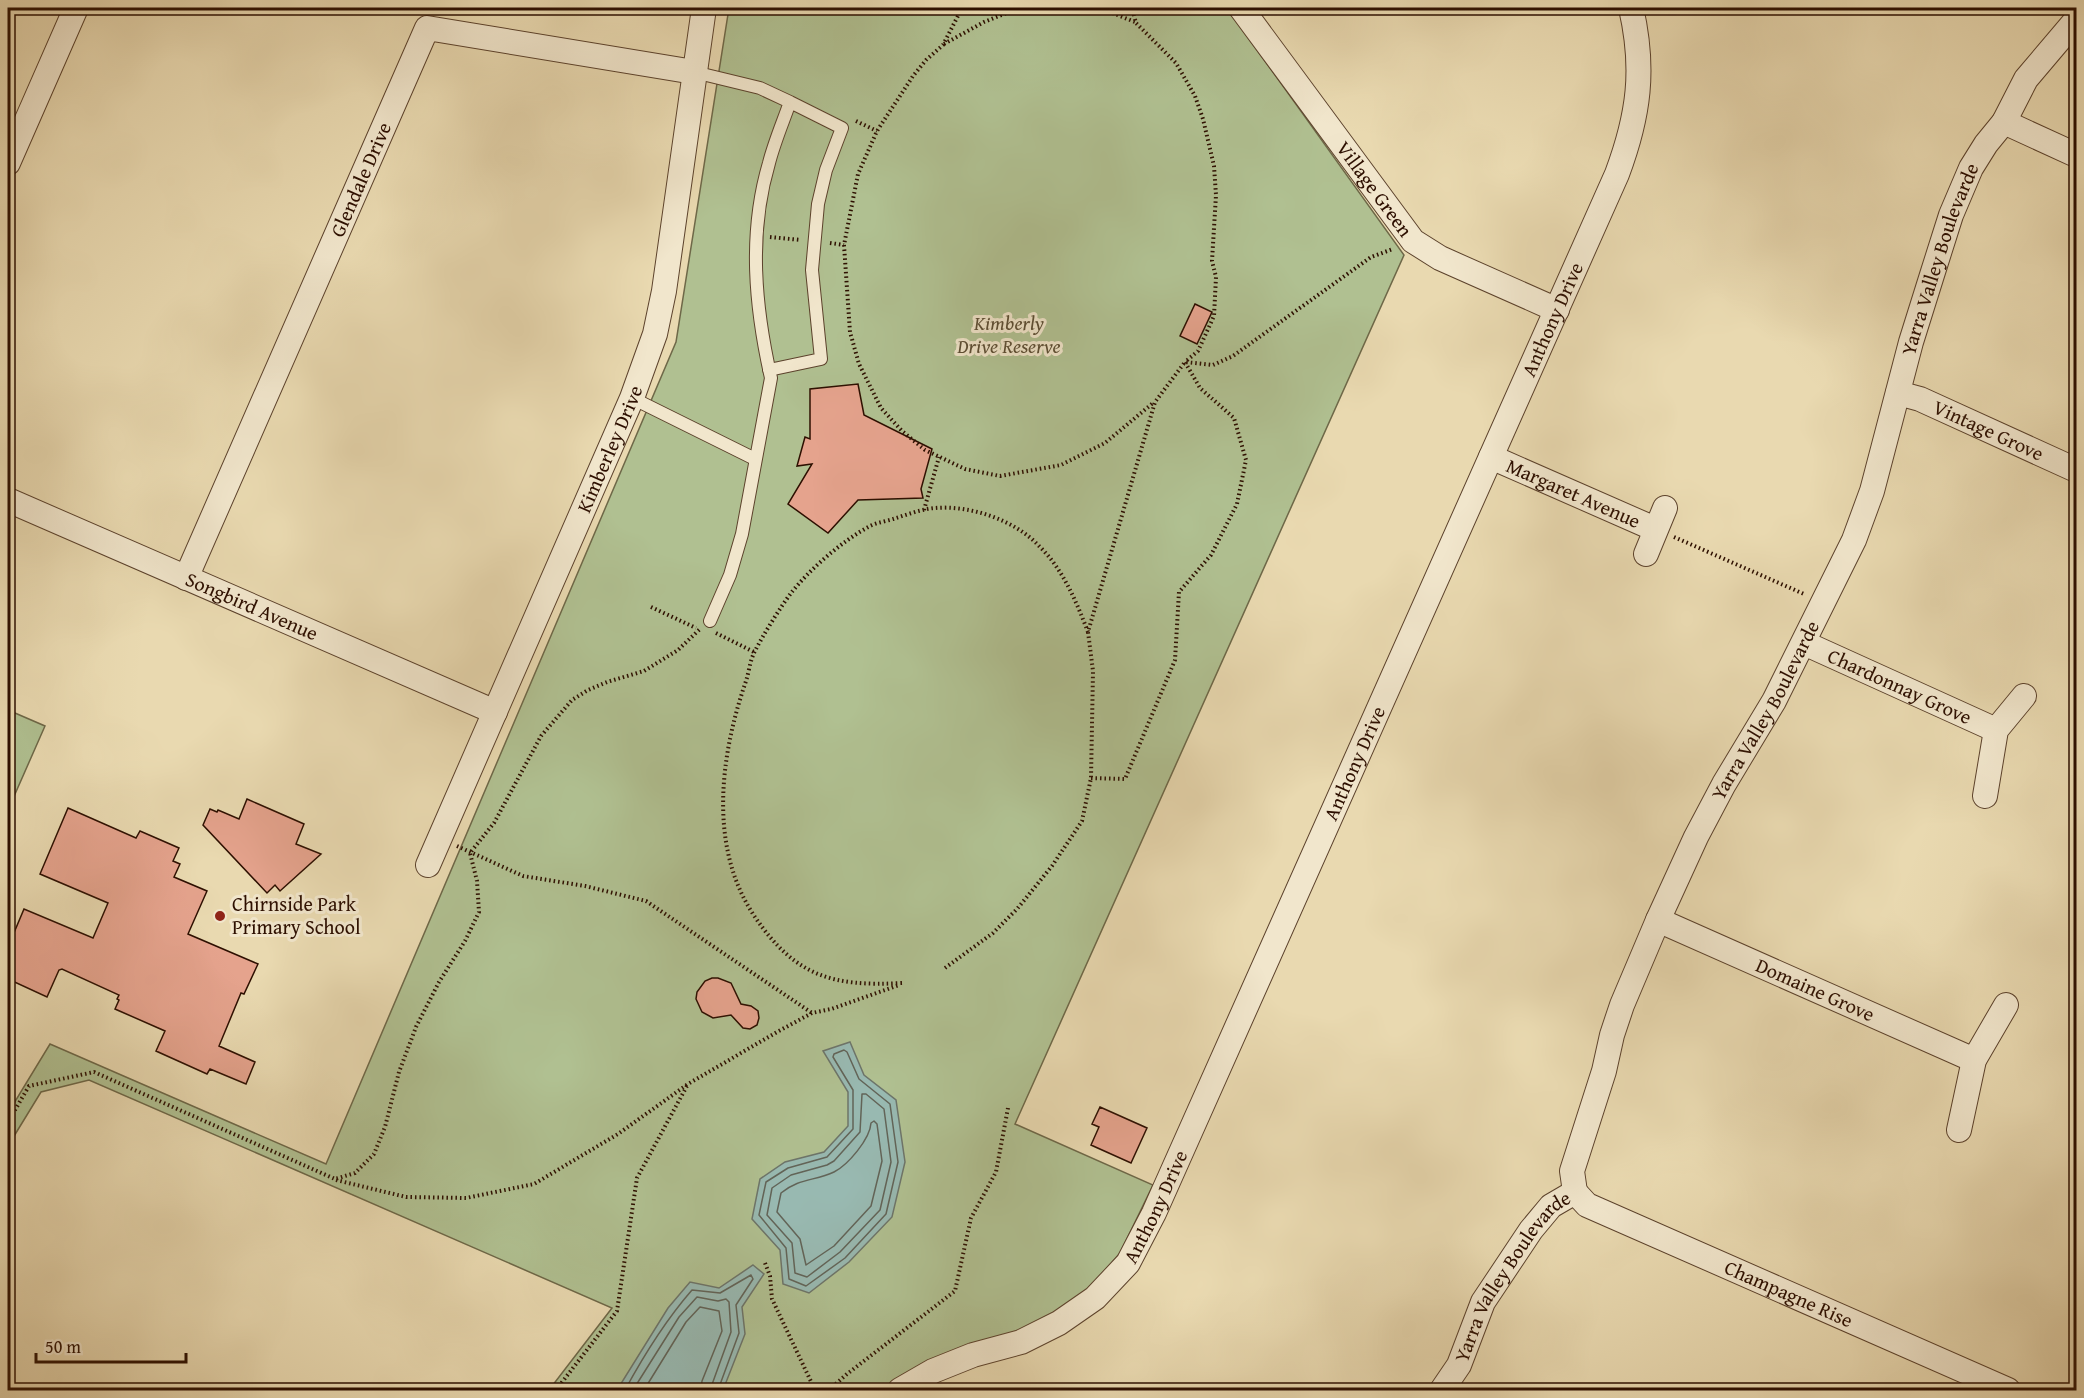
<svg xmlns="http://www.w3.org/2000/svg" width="2084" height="1398" viewBox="0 0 2084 1398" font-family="'Gentium Book Plus',serif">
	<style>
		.green { fill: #b0c091; stroke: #6e6848; stroke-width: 1.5 }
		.water { fill: #98b9b1; stroke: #6d756a; stroke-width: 1.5 }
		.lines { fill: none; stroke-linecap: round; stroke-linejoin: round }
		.shore { stroke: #626458; stroke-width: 1.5 }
		.building { fill: #e5a38d; stroke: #2d0f00; stroke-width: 1.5 }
		.lane-casing { stroke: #5c422c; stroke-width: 14 }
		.street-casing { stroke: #5c422c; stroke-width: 26 }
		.path { stroke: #2d0f00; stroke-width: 4; stroke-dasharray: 1.5 3; stroke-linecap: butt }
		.lane { stroke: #f1e6cc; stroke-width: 12 }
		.street { stroke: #f1e6cc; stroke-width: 24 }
		.poi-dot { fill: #8f2418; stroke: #f1e6cc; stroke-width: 2 }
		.labels { text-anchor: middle; stroke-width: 6; stroke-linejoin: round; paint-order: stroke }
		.street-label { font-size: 20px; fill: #2d0f00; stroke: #f1e6cc }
		.park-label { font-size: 20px; font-style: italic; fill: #5b4d33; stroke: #f1e6cc }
		.poi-label { font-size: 20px; fill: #2d0f00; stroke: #f1e6cc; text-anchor: start }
	</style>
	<rect width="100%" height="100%" fill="#e9d9b0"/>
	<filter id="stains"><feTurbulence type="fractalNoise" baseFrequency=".00333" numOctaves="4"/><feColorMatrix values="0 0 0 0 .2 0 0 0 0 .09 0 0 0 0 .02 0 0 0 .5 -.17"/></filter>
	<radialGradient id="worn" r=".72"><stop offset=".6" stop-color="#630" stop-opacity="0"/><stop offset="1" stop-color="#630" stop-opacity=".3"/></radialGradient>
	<path class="green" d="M729 8H1227L1404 255 1015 1124 1153 1185 1120 1253 1086 1293 1039 1323 930 1362 885 1390H549L612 1308 89 1080 41 1092 8 1146V1113L50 1044 326 1164 676 342Z
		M8 710 45 726 8 810Z"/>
	<path class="water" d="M850 1042 864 1075 896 1100 905 1162 892 1217 849 1262 809 1293 783 1284 780 1250 752 1219 760 1179 785 1162 824 1152 848 1126V1092L823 1051Z
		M753 1265 764 1274 742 1307 745 1334 723 1390H617L668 1308 690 1282 719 1288Z"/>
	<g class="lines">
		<path class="shore" d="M844 1050 847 1052 859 1079 890 1104 898 1162 886 1214 845 1258 806 1286 789 1279 786 1248 759 1215 766 1182 788 1168 827 1157 853 1129V1090L833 1057 834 1054Z
			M862 1094H866L884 1109 891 1162 880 1210 840 1252 807 1277 795 1273 792 1243 767 1215 772 1188 791 1175 827 1165 834 1161 860 1132Z
			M874 1121 877 1124 882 1161 871 1206 834 1246 806 1265 800 1239 777 1212 781 1193C799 1178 815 1181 834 1172 848 1165 870 1139 871 1123Z
			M625 1390C644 1355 665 1321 692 1290L720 1293 751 1275 753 1279 736 1305 739 1333 718 1390
			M633 1390 679 1317 697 1297 718 1301 726 1299 729 1302 731 1332 710 1390
			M644 1390 686 1322 700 1307 719 1311 722 1331 702 1381 701 1390"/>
	</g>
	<path class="building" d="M1195 304 1212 312 1197 344 1180 336Z
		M858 384 864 415 932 449 921 489 923 498 858 500 828 533 788 504 812 464 797 466 805 437 810 439V389Z
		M247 799 304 824 296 844 321 854 280 891 275 885 267 893 203 825 210 809 217 812 218 810 239 819Z
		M68 808 136 838 140 831 179 848 173 861 180 864 174 877 207 891 188 934 258 964 244 994 241 993 219 1046 255 1062 246 1084 210 1069 207 1074 156 1051 165 1031 115 1009 119 1000 117 999 119 995 62 969 59 970 47 997 8 979V947L24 909 93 938 108 903 40 874Z
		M712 978H718L731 983 741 1004 751 1006 758 1011 759 1018 757 1025 750 1029 743 1028 731 1015 713 1018 702 1012 696 999 697 992 705 981Z
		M1100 1107 1147 1128 1131 1163 1091 1145 1099 1127 1092 1124Z"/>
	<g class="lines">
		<g class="lane-casing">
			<path id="lane" d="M694 72 760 88 790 102
				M632 398 755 459
				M710 621 730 575 742 534 771 378C755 307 748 234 769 163 774 143 783 122 790 102L842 128 826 170 818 204 812 270 821 359 769 370"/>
		</g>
		<g class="street-casing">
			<g id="street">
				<path id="s1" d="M1241 8 1413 241 1440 258 1557 310"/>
				<path d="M2004 122 2076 155"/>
				<path d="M8 163 76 8"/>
				<path id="s2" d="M1898 393 1920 399 2076 470"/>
				<path id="s3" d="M1491 457 1655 529"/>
				<path id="s4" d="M8 500 495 712"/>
				<path d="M1646 554 1665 508"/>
				<path id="s5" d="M186 578 427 28 694 72"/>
				<path id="s6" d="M1804 643 1996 730"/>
				<path d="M1985 796 1996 730 2024 696"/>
				<path id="s7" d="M428 865 632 398 655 334 664 291 704 8"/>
				<path id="s8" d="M1658 920 1974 1060"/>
				<path d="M1959 1130 1974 1060 2006 1005"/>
				<path id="s9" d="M1575 1192 1587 1205 2008 1390"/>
				<path id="s10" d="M900 1390 933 1371 973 1355 1021 1342 1059 1323 1095 1298 1128 1263 1154 1213 1617 174C1639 115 1645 69 1631 8"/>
				<path id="s11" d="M1442 1390 1459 1365 1483 1302 1531 1230 1551 1206 1575 1192 1572 1171 1604 1071 1612 1035 1622 1005 1658 920 1696 837 1724 784 1774 701 1854 540 1872 491 1911 342 1932 275 1951 215 1971 168 1986 144 2004 122 2026 79 2076 20"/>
			</g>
		</g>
		<path class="path" d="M962 8 943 45 926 60 913 76 877 131 858 174 844 245 850 332 859 364 881 408 902 431 925 450 965 469 1000 476 1061 465 1105 443 1153 403
			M1100 8 1135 22
			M944 44 984 22 1019 8
			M856 121 877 131
			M770 237 801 240
			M830 243 844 245
			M924 510 939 457
			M1674 537 1804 594
			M651 607 696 628
			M716 633 754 652
			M1091 778 1125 779 1175 660 1179 592 1211 555 1237 504 1246 460 1234 418 1200 388 1185 362 1198 351 1214 316 1216 277 1212 261 1216 195 1214 166 1203 119 1195 96 1176 63 1136 23 1132 8
			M457 846 523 876 585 886 646 901 812 1013
			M945 968 993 933 1017 909 1052 866 1082 821 1091 778 1093 671 1088 632 1155 402 1185 362 1213 365 1233 356 1371 257 1393 249
			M902 983C832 987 795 976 755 917 708 848 720 756 746 681 749 672 750 660 755 651 763 635 780 608 791 593 810 569 842 541 870 526 878 522 888 521 896 518 909 514 922 509 935 508 970 505 1015 520 1039 546 1063 569 1076 601 1088 632
			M8 1122 29 1086 94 1072 335 1179 355 1173 374 1154 385 1127 399 1072 416 1027 439 982 465 941 479 912 477 881 470 853 494 823 541 736 572 700 588 690 607 682 644 671 678 650 700 629
			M336 1180 406 1197 466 1198 534 1184 618 1134 688 1084 777 1032 812 1013 831 1009 899 985
			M765 1263 770 1276 772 1299 815 1390
			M556 1390 617 1311 637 1178 688 1084
			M829 1390 847 1374 955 1291 971 1218 996 1172 1008 1108"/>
		<use href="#lane" class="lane"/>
		<use href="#street" class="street"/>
	</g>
	<circle class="poi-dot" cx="220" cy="916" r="6"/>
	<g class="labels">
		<g class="street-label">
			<text dy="7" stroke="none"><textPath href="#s5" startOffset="435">Glendale Drive</textPath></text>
			<text dy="7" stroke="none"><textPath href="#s1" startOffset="225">Village Green</textPath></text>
			<text dy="7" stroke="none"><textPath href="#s11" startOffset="1252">Yarra Valley Boulevarde</textPath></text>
			<text dy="7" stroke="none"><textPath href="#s10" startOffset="1300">Anthony Drive</textPath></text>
			<text dy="7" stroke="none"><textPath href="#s2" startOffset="98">Vintage Grove</textPath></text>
			<text dy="7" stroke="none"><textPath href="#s7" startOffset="454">Kimberley Drive</textPath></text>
			<text dy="7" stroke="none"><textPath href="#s3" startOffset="90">Margaret Avenue</textPath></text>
			<text dy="7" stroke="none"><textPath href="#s4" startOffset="266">Songbird Avenue</textPath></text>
			<text dy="7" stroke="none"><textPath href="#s6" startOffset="105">Chardonnay Grove</textPath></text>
			<text dy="7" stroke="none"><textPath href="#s11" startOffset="766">Yarra Valley Boulevarde</textPath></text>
			<text dy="7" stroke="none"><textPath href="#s10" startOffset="814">Anthony Drive</textPath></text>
			<text dy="7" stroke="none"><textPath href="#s8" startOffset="172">Domaine Grove</textPath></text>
			<text dy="7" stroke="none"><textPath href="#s10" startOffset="328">Anthony Drive</textPath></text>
			<text dy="7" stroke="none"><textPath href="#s11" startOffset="135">Yarra Valley Boulevarde</textPath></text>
			<text dy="7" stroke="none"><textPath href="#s9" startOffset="238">Champagne Rise</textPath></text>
		</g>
		<g class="park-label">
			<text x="1009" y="330">Kimberly<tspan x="1009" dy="23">Drive Reserve</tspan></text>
		</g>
		<g class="poi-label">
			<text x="232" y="911">Chirnside Park<tspan x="232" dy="23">Primary School</tspan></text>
		</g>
	</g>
	<rect width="2084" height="1398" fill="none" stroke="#e9d9b0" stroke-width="30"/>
	<rect x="9" y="9" width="2066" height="1380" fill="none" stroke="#2d0f00" stroke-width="3"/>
	<rect x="15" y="15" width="2054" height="1368" fill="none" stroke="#2d0f00" stroke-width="1.5"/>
	<path d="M36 1353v9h150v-9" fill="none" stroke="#2d0f00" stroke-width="3"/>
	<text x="45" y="1353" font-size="18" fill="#2d0f00" stroke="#f1e6cc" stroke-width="4.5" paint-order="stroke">50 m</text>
	<rect width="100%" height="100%" filter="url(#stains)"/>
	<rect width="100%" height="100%" fill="url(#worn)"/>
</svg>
